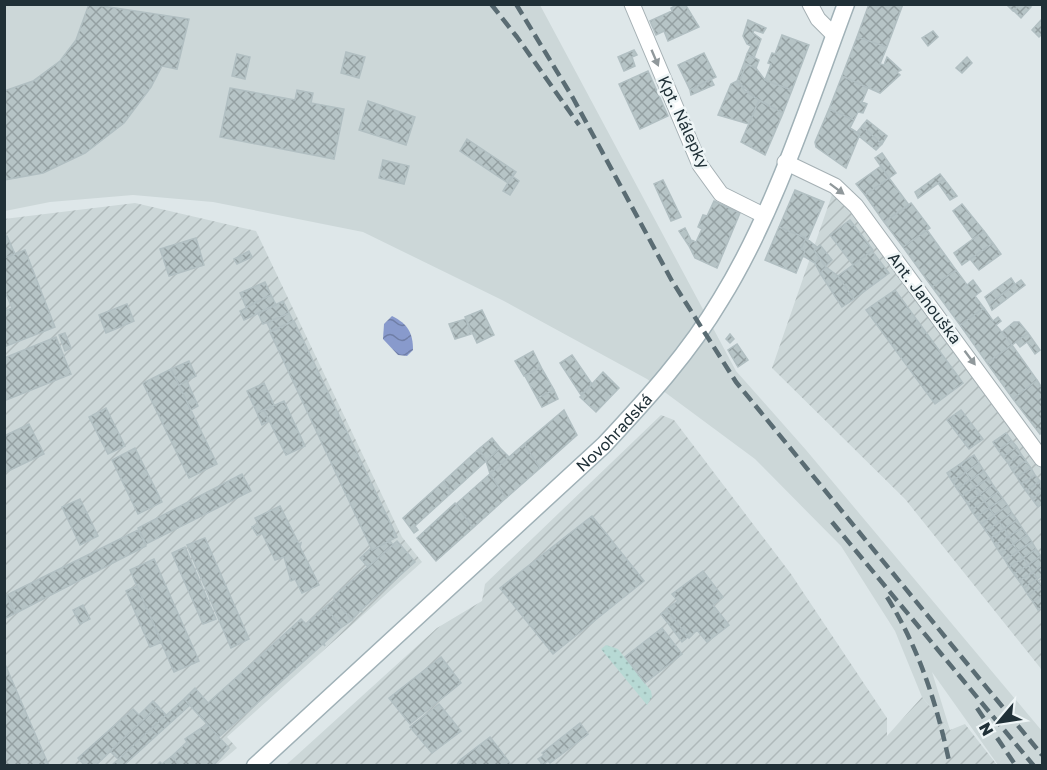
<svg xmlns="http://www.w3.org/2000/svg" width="1047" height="770" viewBox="0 0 1047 770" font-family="'Golos Text',sans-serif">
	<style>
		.built { fill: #ccd7d8 }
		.industrial { fill: url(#industrial-furrows) }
		.grass { fill: url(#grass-dots) }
		.water { fill: url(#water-waves) }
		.building { fill: url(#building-cross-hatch); stroke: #b1bfc2; stroke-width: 1.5 }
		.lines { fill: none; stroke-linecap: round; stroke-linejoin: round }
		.minor-casing { stroke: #a5b0b4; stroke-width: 17 }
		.secondary-casing { stroke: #a0b1b7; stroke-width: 19 }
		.minor { stroke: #fff; stroke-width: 15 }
		.secondary { stroke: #fff; stroke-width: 16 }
		.rail { stroke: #5a6c73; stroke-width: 4.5; stroke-dasharray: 12 6; stroke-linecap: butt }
		.oneway { fill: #90989b }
		.labels { text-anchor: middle; stroke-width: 5; stroke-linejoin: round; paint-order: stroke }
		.street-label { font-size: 16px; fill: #203037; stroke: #eef5f6 }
	</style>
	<defs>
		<pattern id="industrial-furrows" width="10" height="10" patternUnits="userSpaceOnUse" patternTransform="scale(1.5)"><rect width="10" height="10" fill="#ccd7d8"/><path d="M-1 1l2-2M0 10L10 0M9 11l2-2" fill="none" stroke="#afb9ba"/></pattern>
		<pattern id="grass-dots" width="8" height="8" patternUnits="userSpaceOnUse" patternTransform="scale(1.5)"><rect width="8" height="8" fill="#b7d9d4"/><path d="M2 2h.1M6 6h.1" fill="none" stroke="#9dbbb7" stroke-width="1.8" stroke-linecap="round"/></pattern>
		<pattern id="water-waves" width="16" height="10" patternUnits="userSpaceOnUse" patternTransform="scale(1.5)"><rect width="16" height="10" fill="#889acc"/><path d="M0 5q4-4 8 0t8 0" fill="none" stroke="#6f7ea6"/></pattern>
		<pattern id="building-cross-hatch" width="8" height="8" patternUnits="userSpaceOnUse" patternTransform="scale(1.5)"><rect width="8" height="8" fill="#b6c4c6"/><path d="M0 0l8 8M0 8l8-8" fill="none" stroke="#94a0a2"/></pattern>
	</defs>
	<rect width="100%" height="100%" fill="#dee7e9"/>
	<path class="built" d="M5 5H540L736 371 806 450 1042 731V765H998L932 672 950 730 922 697 895 631 841 546 755 459 647 379 502 300 363 232 213 202 133 195 50 202 5 211Z"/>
	<path class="industrial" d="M835 186 1042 459V670L905 499 772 368Z
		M135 203 256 231 402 537 422 562 227 737 237 748 217 765H5L4 219Z
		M661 415 674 420 791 574 887 718V736L922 697 950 730 965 724 997 765 285 766 437 628 482 601 485 584Z"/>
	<path class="grass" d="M606 645 618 649 651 691 652 697 647 705 601 649Z"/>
	<path class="water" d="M392 316C408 324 413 333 413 350L407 356 398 355 383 339 384 324Z"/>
	<path class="building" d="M89 4 189 19 177 69 162 66 151 87 124 123 85 153 43 173 4 180V91L33 81 60 61 76 40Z
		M678 4H685L699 27 668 41 664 31 656 35 650 21 672 11 671 8Z
		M869 4H903L887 47 857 37Z
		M1006 4H1020L1013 11Z
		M1020 4 1031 7 1021 18 1014 11Z
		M1042 19V34L1039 37 1032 30Z
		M748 20 766 28 763 33 754 30 753 33 761 39 754 58 747 54 751 46 747 44 743 36Z
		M933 31 938 37 928 46 922 38Z
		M782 35 809 45 792 90 765 80 771 64 768 63 772 53 775 54Z
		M857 37 887 47 880 64 884 65 887 57 901 70 897 72 900 75 880 93 842 76Z
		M634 50 637 55 632 57 635 66 624 71 618 57Z
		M346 52 365 57 359 78 341 73Z
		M704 53 716 77 690 90 678 65Z
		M237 54 250 57 245 79 232 76Z
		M747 54 759 60 756 68 744 63Z
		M967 57 972 63 962 73 956 68Z
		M744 63 746 64 739 83 737 81Z
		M746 64 756 68 765 80 792 90 783 113 758 100 739 83Z
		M648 71 668 116 640 129 619 84Z
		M842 76 868 88 862 102 867 104 863 113 858 112 854 120 829 109Z
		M711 79 714 85 691 95 690 90Z
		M737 81 745 91 759 100 749 124 718 115 731 84Z
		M230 88 295 100 297 90 313 93 311 103 344 109 334 159 220 137Z
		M759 100 783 113 765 155 741 142Z
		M368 101 415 117 406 145 359 130Z
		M829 109 854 120 850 128 860 134 846 168 816 147 815 142Z
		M867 120 887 136 882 144 862 126Z
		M862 126 882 144 876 150 859 136 860 134 857 132Z
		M467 139 516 172 508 183 460 151Z
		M882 153 896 173 889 178 875 158Z
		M383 160 409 166 404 184 379 178Z
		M881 166 889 178 865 195 856 184Z
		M940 174 944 179 918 198 915 192Z
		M512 176 519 181 510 195 503 191Z
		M889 178 909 205 884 222 865 195Z
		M944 179 957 196 950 200 938 183Z
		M663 180 681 217 671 221 654 184Z
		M795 190 824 202 808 239 779 227Z
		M714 201 740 213 717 268 695 258 689 246 691 240 696 242 702 229 698 227 703 215 707 216Z
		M911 203 930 228 903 247 884 222Z
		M962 204 984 231 973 239 953 211Z
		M850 220 873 250 853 265 830 235Z
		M779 227 806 238 801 249 805 251 796 273 765 260Z
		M685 228 691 240 689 246 679 231Z
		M927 230 956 270 932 287 903 247Z
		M984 231 993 243 962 265 954 253Z
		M7 236 15 254 4 258V237Z
		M196 238 204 265 169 276 160 249Z
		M806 238 817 247 814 250 819 258 815 263 803 256 805 251 801 249Z
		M993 243 1001 254 979 270 970 259Z
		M820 245 832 260 826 266 814 250Z
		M25 250 55 327 4 347V311L12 308 4 289V258Z
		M249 251 252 257 237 264 234 259Z
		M872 251 889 273 854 299 838 276Z
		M819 258 826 267 820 273 815 263Z
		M826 267 838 276 854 299 842 307 820 273Z
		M956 270 967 285 973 280 981 291 975 296 984 308 960 325 932 287Z
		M1011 278 1015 284 989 304 985 297Z
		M1021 280 1025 285 992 310 989 304Z
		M265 282 271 295 246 307 240 293Z
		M895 290 963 383 935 404 866 310Z
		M271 295 276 305 244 320 240 311Z
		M283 301 289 313 263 324 258 313Z
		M127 304 134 321 106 333 99 315Z
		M984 308 993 321 998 317 1001 321 996 325 1012 345 987 363 960 325Z
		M482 310 494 335 477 343 465 317Z
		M289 313 293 321 271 331 267 323Z
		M466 319 471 334 455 339 449 324Z
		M294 321 397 537 372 550 270 332Z
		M1014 322H1019L1028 333 1012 345 1002 332Z
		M65 333 71 348 65 351 59 335Z
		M1028 333 1040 350 1035 354 1027 342 1020 347 1016 342Z
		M730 334 734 339 730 343 726 339Z
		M56 337 71 374 4 401V358Z
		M737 344 748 360 738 367 728 350Z
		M1012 345 1037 380 1013 399 987 363Z
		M533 351 541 367 524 376 515 361Z
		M572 355 592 384 581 395 560 363Z
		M189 361 196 376 179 385 171 369Z
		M541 367 554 390 537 398 525 376Z
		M171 369 217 464 189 478 143 383Z
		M603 372 619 388 596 412 580 397Z
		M1037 380 1042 388V432L1040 434 1013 399Z
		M187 381 198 406 191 410 179 385Z
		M264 383 274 405 257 413 247 391Z
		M554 390 558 399 542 407 537 398Z
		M284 401 305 446 286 455 264 410Z
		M106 408 125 446 108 454 89 417Z
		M264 410 269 421 262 425 257 413Z
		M564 410 577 435 540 468 524 444Z
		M961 410 983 439 969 449 947 420Z
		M29 424 44 454 4 473V436Z
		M1006 433 1012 441 998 450 993 442Z
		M492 438 500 448 486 461 479 449Z
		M1012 441 1017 447 1003 457 998 450Z
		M524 444 540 468 506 498 490 474Z
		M1017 447 1021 454 1008 463 1003 457Z
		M135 448 162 502 138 514 112 460Z
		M500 448 509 457 490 474 486 461Z
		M479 449 486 461 451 493 444 481Z
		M1021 454 1026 461 1012 470 1008 463Z
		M974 455 979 463 966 472 960 464Z
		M1026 461 1031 468 1017 477 1012 470Z
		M979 463 984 471 970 480 966 472Z
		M960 464 966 472 952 481 947 473Z
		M1031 468 1035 475 1021 484 1017 477Z
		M984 471 989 478 975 487 970 480Z
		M966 472 970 480 957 489 952 481Z
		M242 474 251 491 146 544 138 528Z
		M490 474 506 498 473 528 456 504Z
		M1035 475 1040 481 1026 491 1021 484Z
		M989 478 993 485 980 494 975 487Z
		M970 480 975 487 962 496 957 489Z
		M444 481 451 493 415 526 418 530 414 533 403 518Z
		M1040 481 1042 492 1032 499 1026 491Z
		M993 485 998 492 985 501 980 494Z
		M975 487 980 494 967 503 962 496Z
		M998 492 1003 499 989 508 985 501Z
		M1042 492V504L1038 507 1032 499Z
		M980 494 985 501 971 510 967 503Z
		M80 499 98 536 80 545 62 507Z
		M1003 499 1008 506 994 515 989 508Z
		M985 501 989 508 976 517 971 510Z
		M455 503 473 528 436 561 417 538Z
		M280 506 299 544 301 543 300 547 319 585 302 593 295 579 291 581 284 557 275 560 262 533 257 535 252 527 258 524 255 518Z
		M1008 506 1012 513 999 522 994 515Z
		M989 508 994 515 981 524 976 517Z
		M1012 513 1017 520 1004 529 999 522Z
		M994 515 999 522 986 531 981 524Z
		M592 516 644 581 553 654 500 588Z
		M1017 520 1022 528 1009 536 1004 529Z
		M999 522 1004 529 991 538 986 531Z
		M1022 528 1027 535 1013 544 1009 536Z
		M1004 529 1009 536 995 545 991 538Z
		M138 530 146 546 16 613 11 608 7 595Z
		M1027 535 1032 542 1018 551 1013 544Z
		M1009 536 1013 544 1000 553 995 545Z
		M205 538 249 639 231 648 187 545Z
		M390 541 393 545 368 567 360 558 371 548 372 550Z
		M397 541 415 562 361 610 363 612 360 611 352 620 334 600V596Z
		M1032 542 1036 549 1023 558 1018 551Z
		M1013 544 1018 551 1005 560 1000 553Z
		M185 547 216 619 203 624 172 553Z
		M1036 549 1041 556 1028 565 1023 558Z
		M1018 551 1023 558 1009 567 1005 560Z
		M1041 556 1042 565 1033 572 1028 565Z
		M1023 558 1028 565 1014 574 1009 567Z
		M154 559 199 661 174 672 130 570Z
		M1028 565 1033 572 1019 581 1014 574Z
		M1042 565V576L1037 579 1033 572Z
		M703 571 723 597 713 605 729 625 707 642 697 630 689 638 666 609 678 601 672 594Z
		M1033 572 1037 579 1024 588 1019 581Z
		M1037 579 1042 586 1028 595 1024 588Z
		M137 586 162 642 150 647 126 591Z
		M1042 586V596L1033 602 1028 595Z
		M7 595 16 613 4 619V596Z
		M1042 596V607L1038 610 1033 602Z
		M334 600 352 620 342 627 325 607Z
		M83 605 90 619 80 624 73 610Z
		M325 607 342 627 324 643 325 646 323 644 219 737 184 699 195 688 208 703 301 619 306 624Z
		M667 610 688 637 682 642 661 614Z
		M662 628 682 654 645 683 625 657Z
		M441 657 461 683 410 724 389 698Z
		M4 662 49 766H4Z
		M184 699 190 705 157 735 151 729Z
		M153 701 158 706 95 766H85L78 758 133 709 139 715Z
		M439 704 461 731 432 753 410 727Z
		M158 706 166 715 118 759 110 751Z
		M580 723 588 734 550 763 548 761 543 765 538 759 544 755 542 753Z
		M207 724 229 748 213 766H180L172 756 187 742 185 739Z
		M151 729 157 735 123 766H111Z
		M490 737 512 766H456L460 760Z
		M172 756 180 766H156L160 762 162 764Z"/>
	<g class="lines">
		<g class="minor-casing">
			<path id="minor" d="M632 4 700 165 721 194 763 215
				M810 4 818 19 834 35
				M785 162 835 186 856 206 1042 459"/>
		</g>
		<g class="secondary-casing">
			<g id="secondary">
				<path id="s1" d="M255 766 604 445C647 399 689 353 721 299 775 212 810 100 846 4"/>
			</g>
		</g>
		<use href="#minor" class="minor"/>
		<use href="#secondary" class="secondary"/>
		<path class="rail" d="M491 4 517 37 579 125
			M516 4 573 98 672 281 736 382 1042 755
			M832 522 1034 766
			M887 597C919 648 938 707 950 766
			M977 708 1016 766"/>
	</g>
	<defs><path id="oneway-solid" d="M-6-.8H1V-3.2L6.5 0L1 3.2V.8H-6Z" transform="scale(1.5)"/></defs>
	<g class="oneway">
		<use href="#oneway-solid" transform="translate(655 58) rotate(67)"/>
		<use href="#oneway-solid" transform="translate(837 189) rotate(37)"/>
		<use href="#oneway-solid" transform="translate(970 358) rotate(53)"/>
	</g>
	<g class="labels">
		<g class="street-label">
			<text transform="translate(684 122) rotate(65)" y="6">Kpt. Nálepky</text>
			<text transform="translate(925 298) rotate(53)" y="6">Ant. Janouška</text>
			<text dy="6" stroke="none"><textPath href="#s1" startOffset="490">Novohradská</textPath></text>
		</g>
	</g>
	<rect width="1047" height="770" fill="none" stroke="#203037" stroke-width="12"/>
	<g transform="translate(999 722) rotate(241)" stroke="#eef5f6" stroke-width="4.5" paint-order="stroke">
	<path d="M0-4.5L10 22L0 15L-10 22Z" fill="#203037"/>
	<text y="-9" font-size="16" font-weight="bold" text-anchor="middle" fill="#203037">N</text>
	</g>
</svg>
